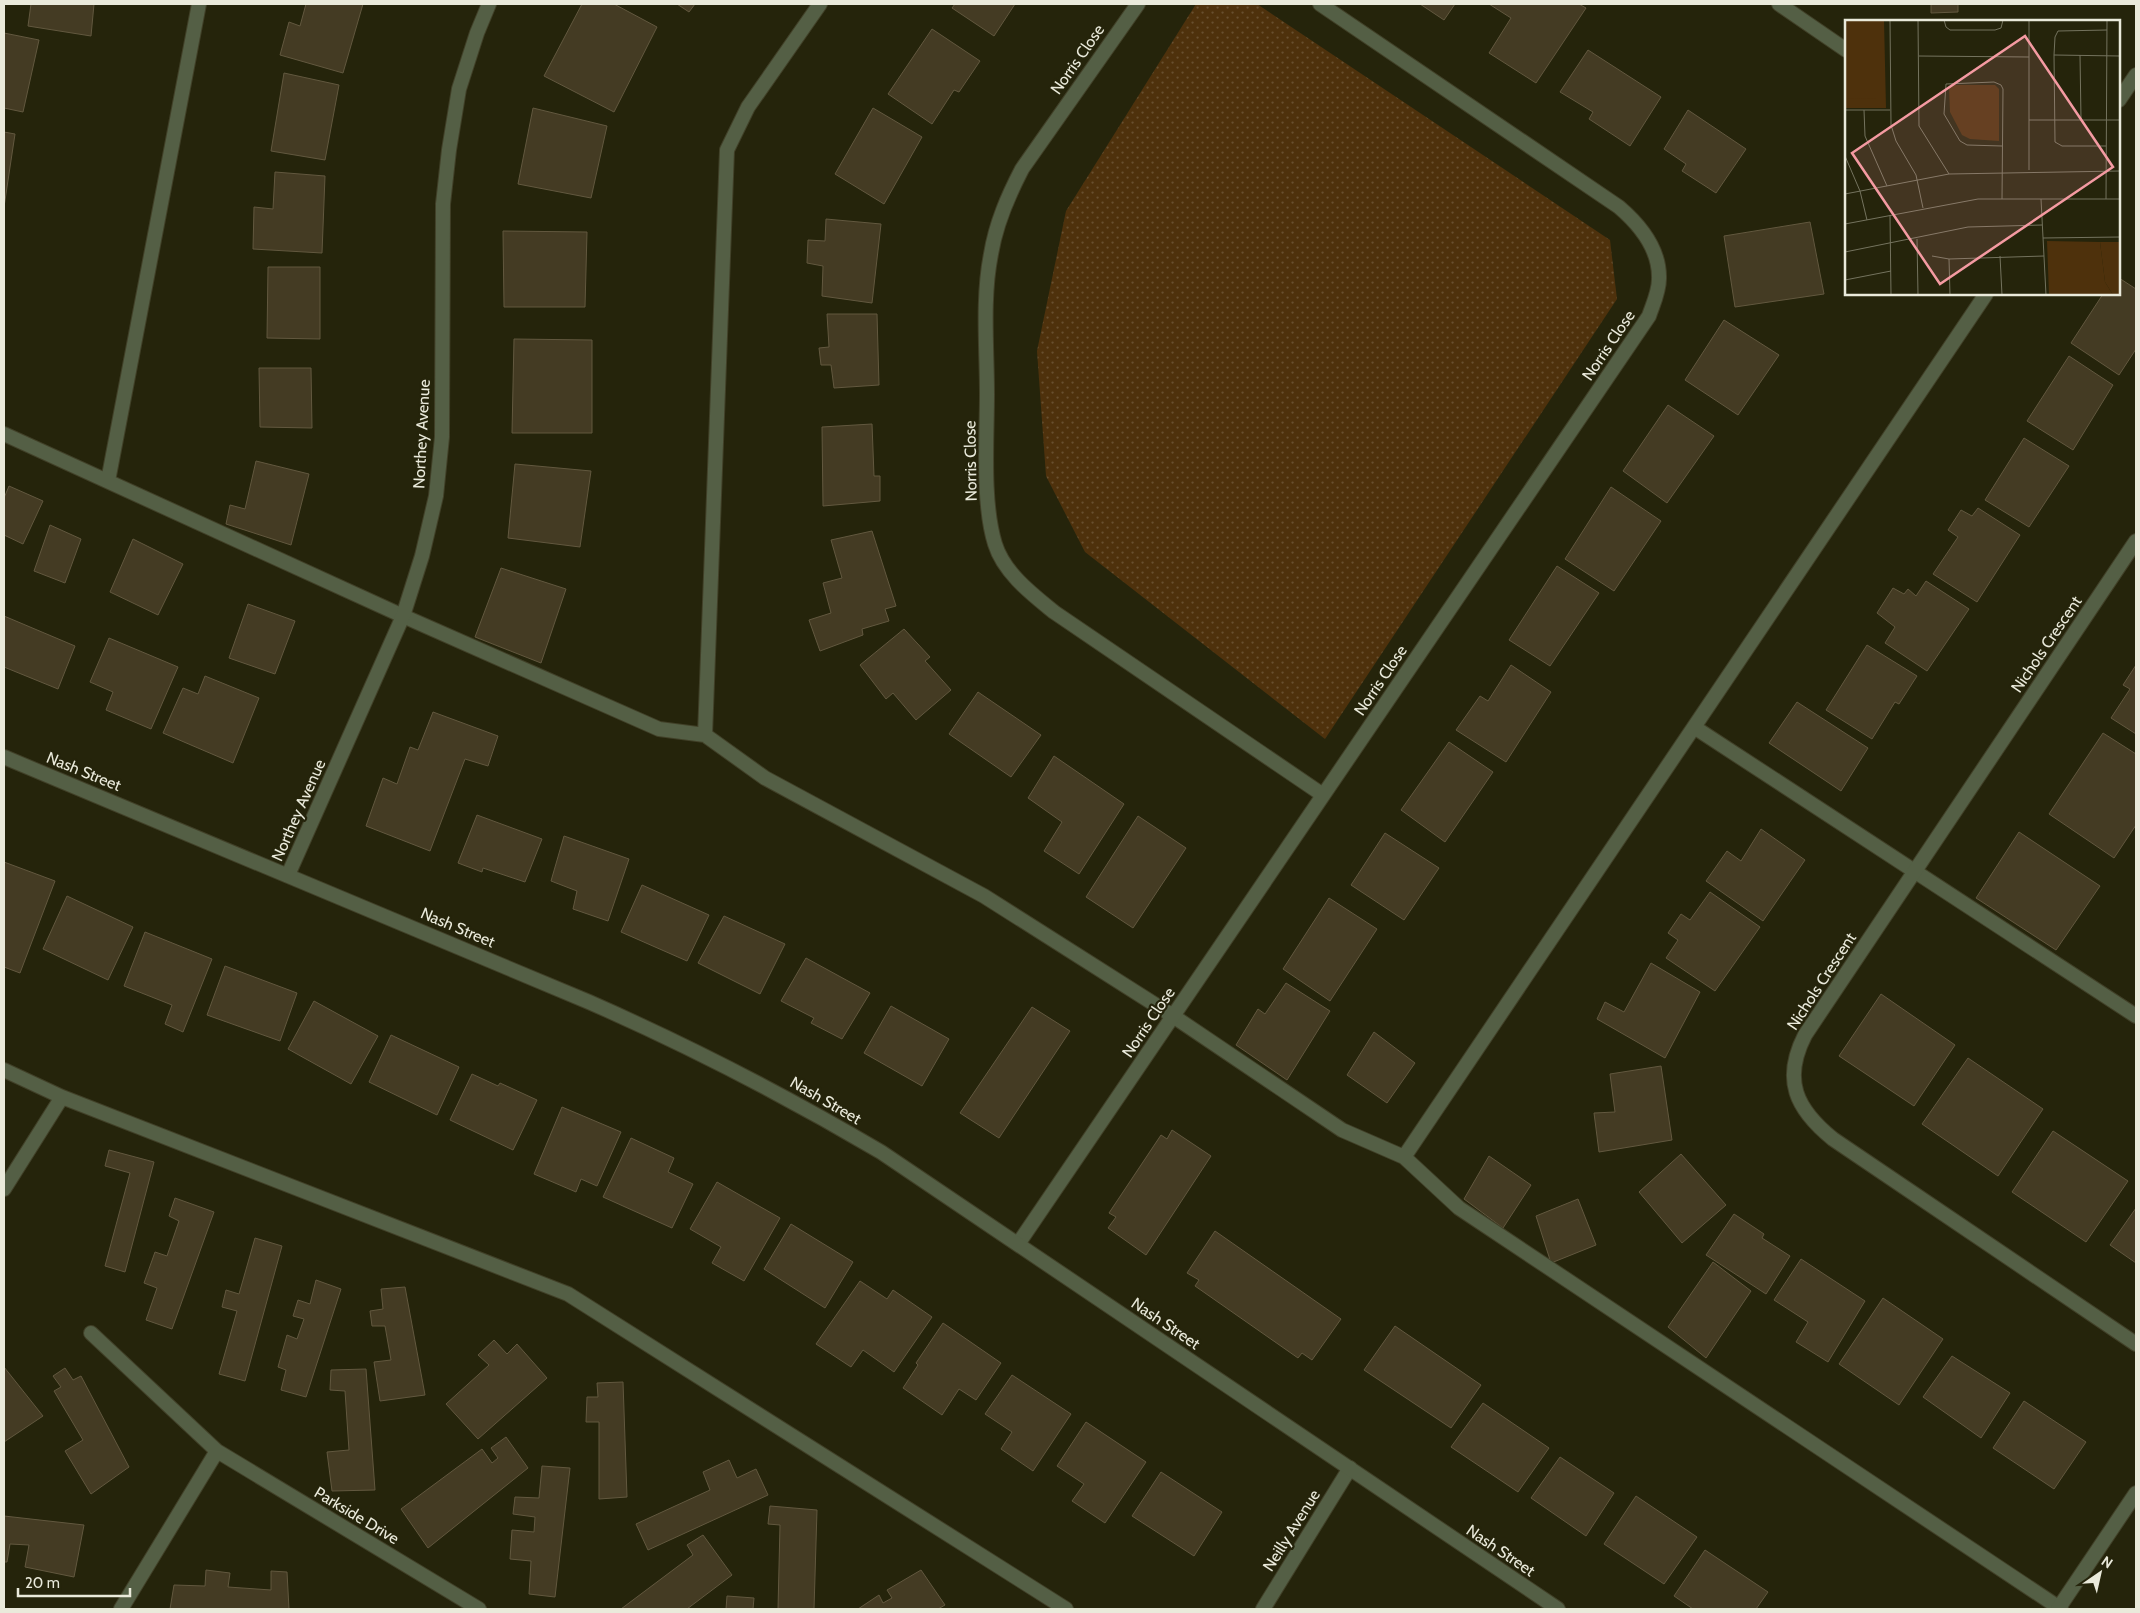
<svg xmlns="http://www.w3.org/2000/svg" width="2140" height="1613" viewBox="0 0 2140 1613" font-family="Cabin,sans-serif">
	<style>
		.grass { fill: url(#grass-dots) }
		.building { fill: #443b23; stroke: #62583f }
		.lines { fill: none; stroke-linecap: round; stroke-linejoin: round }
		.service-casing { stroke: #414028; stroke-width: 16 }
		.minor-casing { stroke: #414028; stroke-width: 16 }
		.tertiary-casing { stroke: #414028; stroke-width: 16 }
		.service { stroke: #545f45; stroke-width: 14 }
		.minor { stroke: #545f45; stroke-width: 14 }
		.tertiary { stroke: #545f45; stroke-width: 14 }
		.labels { text-anchor: middle; stroke-width: 4.5; stroke-linejoin: round; paint-order: stroke }
		.street-label { font-size: 16px; fill: #eaeadb; stroke: #25240b }
		.inset-road { fill: none; stroke: #74735e; stroke-width: 1 }
		.view { fill: #f49aa2; fill-opacity: 0.15; stroke: #f49aa2; stroke-width: 2.5 }
		.inset-edge { fill: none; stroke: #eaeadb; stroke-width: 2.5 }
	</style>
	<defs>
		<pattern id="grass-dots" width="8" height="8" patternUnits="userSpaceOnUse" patternTransform="scale(1.25)"><rect width="8" height="8" fill="#4e310c"/><path d="M2 2h.1M6 6h.1" fill="none" stroke="#684f2f" stroke-width="1.8" stroke-linecap="round"/></pattern>
	</defs>
	<rect width="100%" height="100%" fill="#25240b"/>
	<path class="grass" d="M1196 4H1257L1610 240 1617 299 1325 739 1085 552 1046 476 1037 351 1066 211Z"/>
	<path class="building" d="M31 4H94L91 36 28 26Z
		M306 4H363L343 73 280 55 289 22 300 26Z
		M582 4H614L657 27 614 112 544 76Z
		M677 4H695L689 12Z
		M955 4H1015L994 36 952 8Z
		M1420 4H1455L1444 20Z
		M1489 4H1579L1586 8 1536 83 1489 53 1511 18Z
		M1931 4H1958V12L1931 13Z
		M932 29 980 61 959 92 954 90 932 124 888 94Z
		M4 33 39 40 23 112 4 108Z
		M1588 50 1661 97 1630 146 1589 119 1593 112 1560 92Z
		M284 73 339 85 325 160 271 151Z
		M533 108 607 126 591 198 518 184Z
		M873 108 922 137 884 204 835 174Z
		M1688 110 1746 149 1716 193 1682 171 1686 164 1664 149Z
		M4 132 15 134 4 207Z
		M275 172 325 176 322 253 253 249 254 207 273 209Z
		M826 219 881 224 872 303 822 296 823 266 807 263 808 240 825 241Z
		M1810 222 1824 294 1735 307 1724 236Z
		M503 231 587 232 585 307H504Z
		M268 267H320V339L267 338Z
		M2119 278 2136 289V349L2119 375 2071 343 2103 294H2119Z
		M827 314H877L879 385 834 388 831 365H821L819 348 829 347Z
		M1724 320 1779 355 1738 415 1685 380Z
		M514 339 592 340V433H512Z
		M2069 356 2113 385 2073 450 2027 421Z
		M259 368H311L312 428 260 427Z
		M1668 405 1714 436 1667 503 1623 471Z
		M872 424 874 476H880V501L823 506 822 427Z
		M2024 438 2069 466 2029 527 1985 500Z
		M256 461 309 474 291 545 226 524 230 505 245 509Z
		M515 464 591 471 580 547 508 538Z
		M9 486 43 501 23 544 4 535V498Z
		M1611 487 1661 521 1614 591 1565 559Z
		M1978 508 2020 535 1977 602 1933 574 1958 537 1948 530 1961 510 1972 516Z
		M50 525 81 539 65 583 34 571Z
		M872 531 896 606 885 609 889 621 862 629 863 635 820 651 809 620 831 613 823 583 842 578 831 540Z
		M133 539 183 564 158 615 110 592Z
		M1557 566 1599 593 1550 666 1509 640Z
		M501 568 566 589 541 663 475 637Z
		M1926 581 1969 609 1927 671 1885 643 1895 627 1877 613 1893 588 1904 594 1908 589 1916 596Z
		M248 604 295 621 275 674 229 658Z
		M4 616 75 646 58 689 4 667Z
		M904 629 930 657 925 661 951 690 916 720 893 693 886 699 860 665Z
		M109 638 178 667 151 729 106 710 113 692 90 682Z
		M1867 645 1917 676 1899 704 1895 702 1872 739 1826 710Z
		M1511 665 1551 692 1506 762 1456 730 1480 696 1488 701Z
		M2136 665V734L2111 718 2130 689 2123 685Z
		M205 676 259 698 233 763 163 733 183 688 198 694Z
		M978 692 1041 735 1011 777 949 734Z
		M1797 702 1868 748 1841 791 1769 743Z
		M433 712 498 736 488 766 465 759 430 851 366 826 383 778 397 784 410 747 418 750Z
		M2103 733 2136 754V825L2114 858 2049 814Z
		M1449 742 1493 772 1445 842 1401 810Z
		M1054 756 1124 804 1079 874 1044 851 1062 822 1028 798Z
		M477 815 542 839 525 882 483 868 482 872 458 863Z
		M1138 816 1186 848 1133 928 1086 897Z
		M1761 829 1805 860 1763 921 1706 881 1727 851 1741 861Z
		M2019 832 2100 886 2056 950 1976 898Z
		M1385 833 1439 868 1404 920 1351 885Z
		M564 836 629 859 608 921 573 909 577 891 551 881Z
		M4 862 55 881 20 973 4 967Z
		M642 885 709 915 687 961 621 932Z
		M1710 892 1760 927 1715 991 1666 958 1678 940 1668 933 1681 914 1690 920Z
		M67 896 133 927 108 980 43 949Z
		M1329 898 1377 929 1330 1001 1283 969Z
		M724 916 785 944 760 994 698 963Z
		M145 932 212 959 183 1032 165 1024 172 1005 124 986Z
		M806 958 870 993 842 1039 811 1023 814 1018 781 1001Z
		M1651 963 1700 992 1665 1058 1597 1019 1605 1002 1624 1012Z
		M225 966 297 993 280 1041 207 1015Z
		M1286 983 1330 1011 1287 1080 1236 1045 1258 1009 1265 1014Z
		M1881 994 1955 1045 1914 1106 1839 1056Z
		M314 1001 378 1036 351 1084 288 1049Z
		M891 1006 949 1039 922 1086 864 1053Z
		M1032 1007 1070 1031 999 1138 960 1113Z
		M1374 1032 1415 1063 1387 1103 1347 1075Z
		M391 1035 459 1067 437 1115 369 1082Z
		M1968 1058 2043 1109 1998 1176 1922 1124Z
		M1661 1066 1672 1140 1599 1152 1594 1113 1615 1112 1610 1074Z
		M472 1074 498 1086 500 1083 537 1100 513 1150 450 1120Z
		M562 1107 621 1132 597 1186 581 1179 576 1192 534 1174Z
		M1172 1130 1211 1156 1146 1255 1108 1228 1116 1217 1109 1213 1161 1135 1167 1139Z
		M2053 1131 2128 1181 2086 1242 2012 1192Z
		M631 1138 674 1158 668 1172 693 1184 672 1228 603 1197Z
		M109 1150 154 1162 125 1272 105 1266 130 1173 105 1166Z
		M1681 1154 1726 1205 1682 1243 1639 1192Z
		M1489 1156 1531 1185 1503 1228 1464 1199Z
		M717 1182 780 1218 744 1281 712 1263 721 1247 690 1229Z
		M175 1198 214 1212 172 1329 146 1320 157 1288 144 1283 155 1252 167 1256 179 1221 169 1216Z
		M1578 1199 1596 1245 1551 1263 1536 1216Z
		M2136 1208V1263L2110 1245Z
		M1734 1214 1764 1234 1762 1238 1790 1256 1766 1294 1706 1255Z
		M791 1224 853 1262 825 1308 764 1269Z
		M1215 1231 1341 1319 1312 1360 1302 1353 1298 1358 1195 1286 1199 1280 1187 1273Z
		M255 1238 282 1246 245 1381 219 1374 237 1311 222 1307 226 1290 239 1294Z
		M1801 1259 1865 1301 1828 1362 1796 1342 1808 1322 1774 1300Z
		M1713 1262 1751 1291 1706 1358 1668 1327Z
		M316 1280 341 1289 306 1397 281 1390 286 1370 278 1367 287 1335 297 1339 304 1319 293 1316 298 1300 310 1304Z
		M860 1281 887 1299 893 1290 932 1317 894 1372 863 1350 851 1367 816 1344Z
		M405 1287 425 1395 380 1401 374 1362 391 1360 385 1326H372L370 1311 383 1309 381 1289Z
		M1883 1298 1943 1339 1899 1405 1839 1364Z
		M943 1323 1001 1363 976 1400 959 1389 942 1415 903 1388 918 1365 916 1363Z
		M1395 1326 1481 1385 1451 1428 1364 1370Z
		M494 1340 507 1354 517 1344 547 1378 478 1439 446 1404 489 1365 478 1355Z
		M1952 1356 2010 1393 1981 1438 1923 1397Z
		M4 1367 43 1416 4 1442Z
		M65 1368 73 1380 81 1376 129 1467 91 1494 65 1451 83 1440 54 1391 61 1387 53 1376Z
		M366 1369 375 1490 332 1491 327 1452 349 1450 345 1391 330 1390 331 1370Z
		M1012 1375 1071 1414 1033 1471 1001 1449 1012 1432 985 1414Z
		M623 1382 627 1497 599 1499V1422H586L587 1397H598L597 1383Z
		M2024 1401 2086 1442 2054 1489 1993 1448Z
		M1483 1403 1549 1448 1518 1492 1451 1447Z
		M1086 1422 1146 1462 1105 1523 1072 1501 1084 1484 1057 1466Z
		M506 1437 528 1468 428 1548 401 1509 482 1449 492 1463 498 1458 491 1448Z
		M1560 1457 1614 1493 1586 1536 1531 1498Z
		M729 1460 737 1478 756 1469 768 1495 648 1550 636 1524 710 1490 703 1472Z
		M542 1466 570 1468 555 1597 529 1594 531 1561 510 1559 512 1530 534 1532 535 1517 513 1514 515 1497 539 1498Z
		M1161 1472 1222 1512 1194 1556 1132 1516Z
		M1636 1496 1697 1537 1664 1584 1604 1544Z
		M770 1506 817 1510 814 1609H778L780 1525 768 1524Z
		M4 1516 84 1525 74 1577 25 1567 29 1545 10 1544 7 1562H4Z
		M703 1535 732 1575 687 1609H621L693 1555 687 1545Z
		M1705 1550 1768 1592 1756 1609H1693L1674 1596Z
		M206 1570 230 1573 228 1587 271 1590V1571L287 1572 289 1609H170L174 1585 205 1586Z
		M921 1570 945 1605 938 1609H858L879 1595 883 1603 892 1598 887 1590Z
		M727 1596 754 1598 753 1609H726Z"/>
	<g class="lines">
		<g class="service-casing">
			<path id="service" d="M1779 4 1846 50
				M2119 100 2136 75
				M4 434 403 616 659 729 705 735 765 778 984 896 1173 1016 1342 1130 1404 1157 1459 1208 2061 1609
				M108 481 199 4
				M1694 727 2136 1016
				M705 735 727 150 748 107 820 4
				M4 1070 62 1097 568 1294 1066 1609
				M1404 1157 1986 294
				M4 1189 62 1097"/>
		</g>
		<g class="minor-casing">
			<path id="minor" d="M1138 4 1022 169C1008 196 996 223 991 254 982 299 987 348 987 394 987 439 982 502 995 544 1004 573 1032 594 1054 612L1323 795
				M2136 541 1805 1035C1782 1080 1796 1109 1833 1139L2136 1344
				M1018 1244 1649 316C1653 304 1659 292 1659 279 1660 249 1640 225 1619 207L1320 4
				M91 1333 217 1451 479 1609
				M121 1609 217 1451
				M1263 1609 1350 1468
				M2058 1609 2136 1493"/>
		</g>
		<g class="tertiary-casing">
			<path id="tertiary" d="M4 757 589 1002C689 1046 786 1096 881 1152L1558 1609
				M288 875 403 616 422 556 436 496 442 437 443 204 449 150 459 89 477 33 489 4"/>
		</g>
		<use href="#service" class="service"/>
		<use href="#minor" class="minor"/>
		<use href="#tertiary" class="tertiary"/>
	</g>
	<g class="labels">
		<g class="street-label">
			<text transform="translate(1077 59) rotate(-55)" y="6">Norris Close</text>
			<text transform="translate(1608 345) rotate(-56)" y="6">Norris Close</text>
			<text transform="translate(421 434) rotate(-87)" y="6">Northey Avenue</text>
			<text transform="translate(970 461) rotate(-91)" y="6">Norris Close</text>
			<text transform="translate(2046 644) rotate(-56)" y="6">Nichols Crescent</text>
			<text transform="translate(1380 680) rotate(-56)" y="6">Norris Close</text>
			<text transform="translate(84 771) rotate(22)" y="6">Nash Street</text>
			<text transform="translate(298 810) rotate(-66)" y="6">Northey Avenue</text>
			<text transform="translate(458 927) rotate(23)" y="6">Nash Street</text>
			<text transform="translate(1821 981) rotate(-57)" y="6">Nichols Crescent</text>
			<text transform="translate(1148 1022) rotate(-56)" y="6">Norris Close</text>
			<text transform="translate(826 1100) rotate(30)" y="6">Nash Street</text>
			<text transform="translate(1166 1323) rotate(34)" y="6">Nash Street</text>
			<text transform="translate(357 1515) rotate(31)" y="6">Parkside Drive</text>
			<text transform="translate(1291 1530) rotate(-58)" y="6">Neilly Avenue</text>
			<text transform="translate(1501 1550) rotate(34)" y="6">Nash Street</text>
		</g>
	</g>
	<g transform="translate(1845 20)">
		<rect width="275" height="275" fill="#25240b"/>
		<path d="M0 0H39L41 88H0ZM107 65H150L154 69V121L125 119 117 115 105 92 104 67ZM255 222H275V275H268L260 262Z" fill="#4e310c"/>
		<path d="M202 221 255 222 260 262 268 275H204Z" fill="#4e310c"/>
		<path d="M0 44H31V78L0 79Z" fill="#4e310c"/>
		<path class="inset-road" d="M45 0 46 105 51 121 71 155 78 188M73 0 74 106 104 154M99 0 101 7 105 10H150L156 8 158 0M209 35 275 36M235 35 236 99M74 36 184 37M0 90H45M19 90 20 116 42 166M184 100H275M261 126H217L210 122 209 35 210 17 213 11 262 10M0 136 15 171 22 200M184 150V0M0 174 104 154 275 151M157 179 158 69 156 65 149 62 101 64 99 94 115 121 122 125 157 126M196 179 201 275M261 179 262 0M45 195 46 275M0 204 133 179H275M198 218 275 217M72 219 73 275M0 232 123 207 197 205M87 236 104 239 199 236M155 236 157 275M104 239 105 275M0 260 46 251"/>
		<path class="view" d="M180 16 268 147 95 264 7 133Z"/>
		<rect width="275" height="275" class="inset-edge"/>
	</g>
	<rect width="2140" height="1613" fill="none" stroke="#eaeadb" stroke-width="10"/>
	<g transform="translate(2100 1573) rotate(34)" stroke="#25240b" stroke-width="4" paint-order="stroke">
	<path d="M0-4L9 19L0 12L-9 19Z" fill="#eaeadb"/>
	<text y="-8" font-size="14" font-weight="bold" text-anchor="middle" fill="#eaeadb">N</text>
	</g>
	<path d="M18 1588v8h112v-8" fill="none" stroke="#eaeadb" stroke-width="2.5"/>
	<text x="25" y="1588" font-size="15" fill="#eaeadb" stroke="#25240b" stroke-width="4" paint-order="stroke">20 m</text>
</svg>
